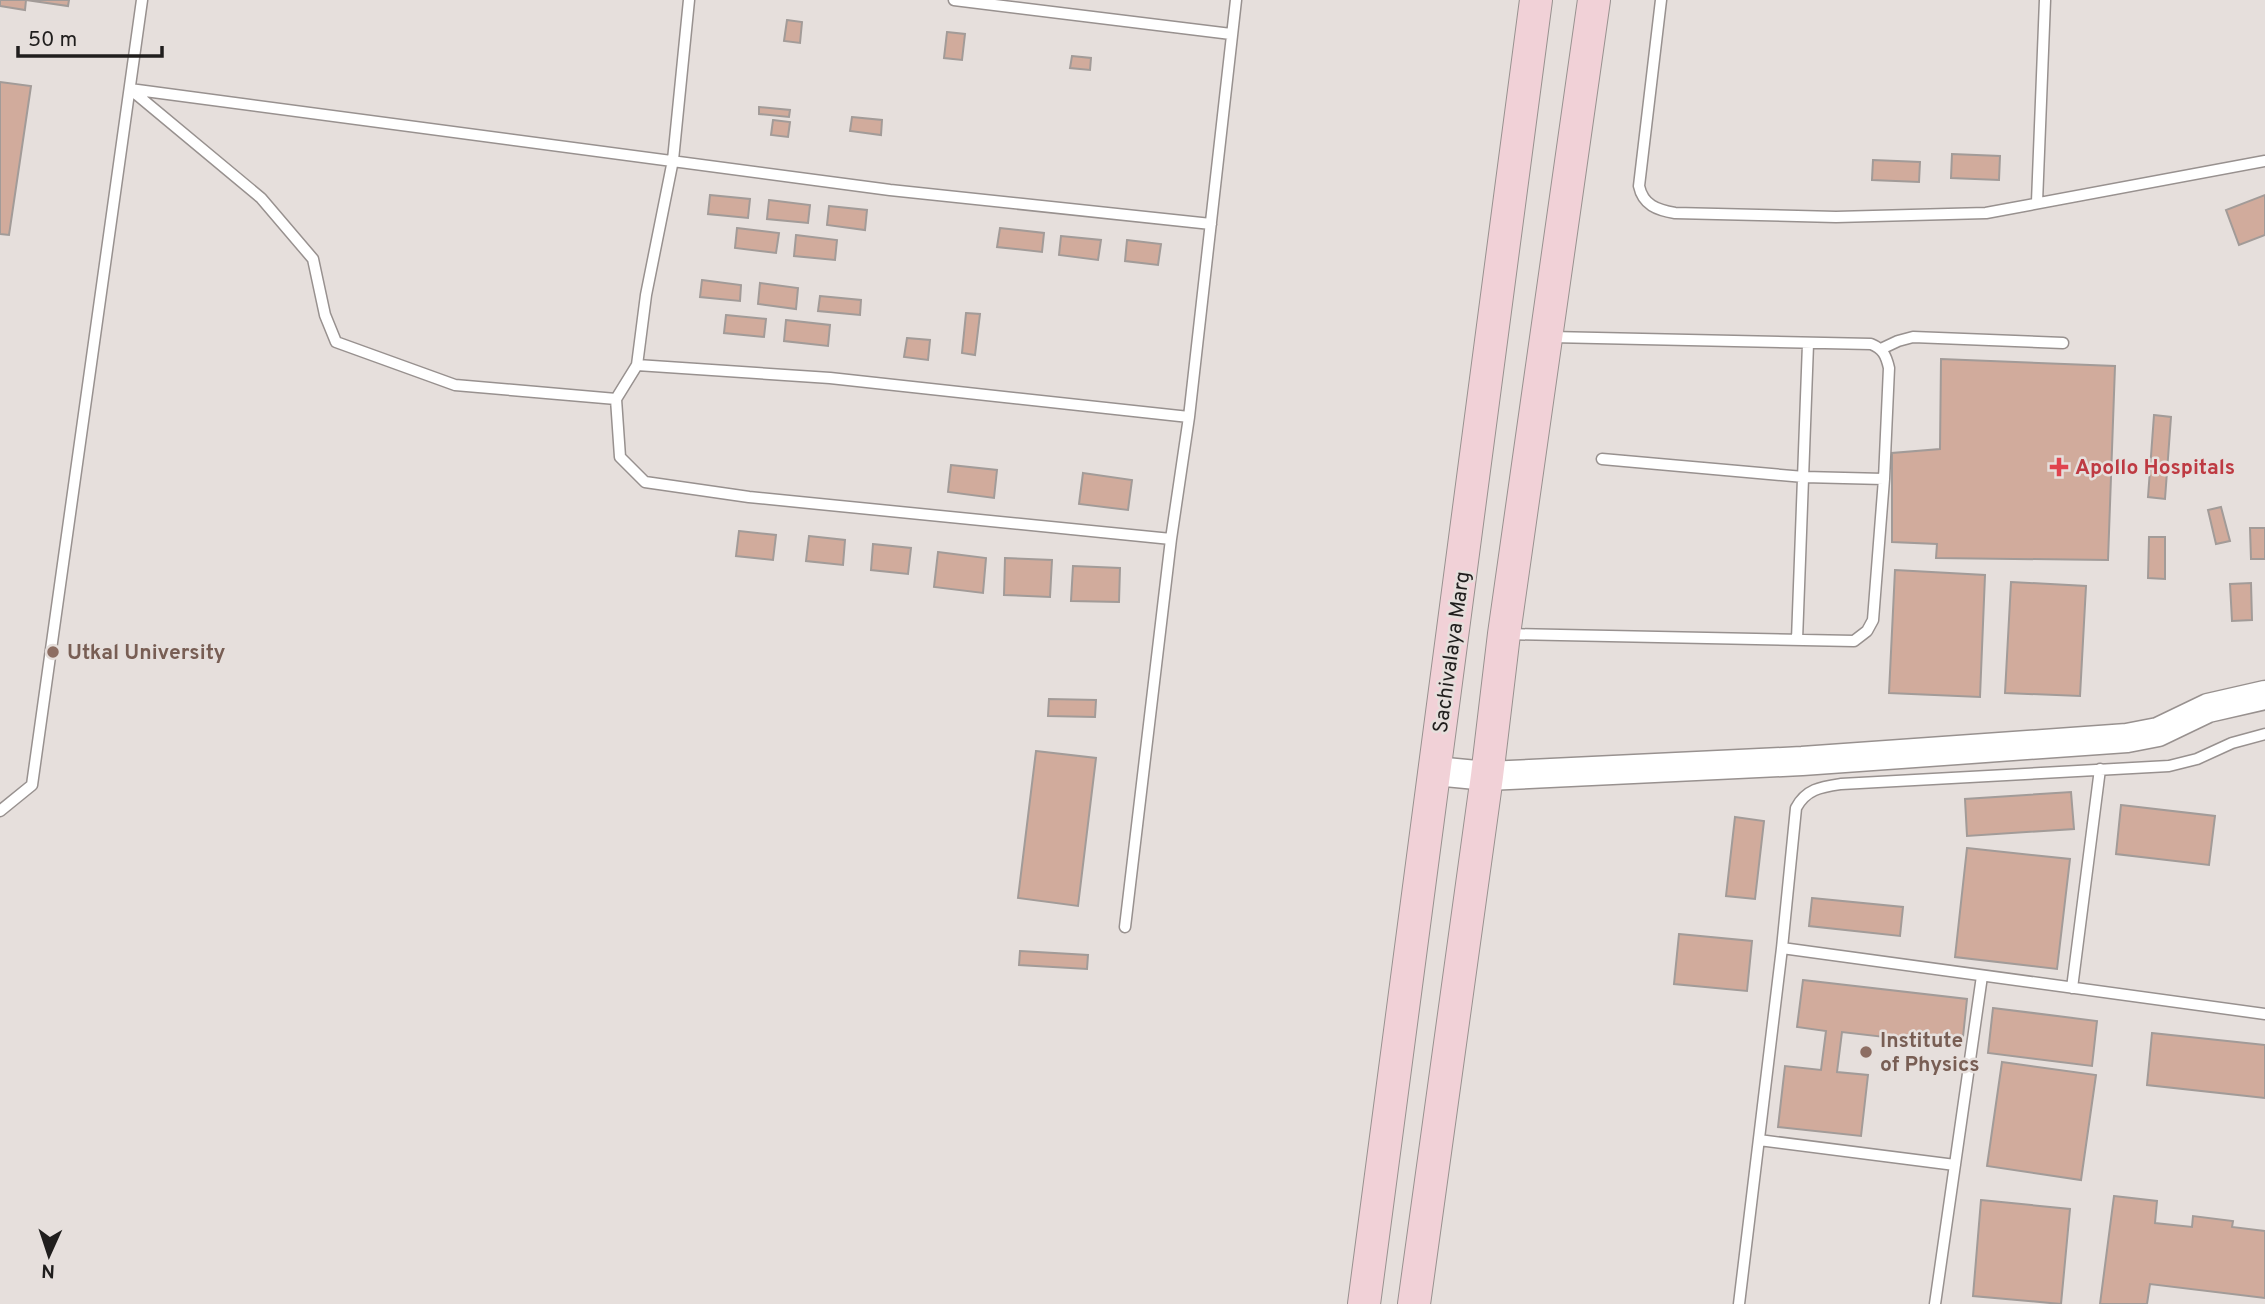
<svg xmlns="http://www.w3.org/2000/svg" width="2265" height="1304" viewBox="0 0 2265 1304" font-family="Overpass,sans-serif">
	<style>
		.building { fill: #d1ab9c; stroke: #a29b98; stroke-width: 2 }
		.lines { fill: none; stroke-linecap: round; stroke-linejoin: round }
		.service-casing { stroke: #98918f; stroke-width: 13 }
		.tertiary-casing { stroke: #98918f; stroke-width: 31 }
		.secondary-casing { stroke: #98918f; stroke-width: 34 }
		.service { stroke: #fff; stroke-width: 10 }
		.tertiary { stroke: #fff; stroke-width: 28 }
		.secondary { stroke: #f1d1d7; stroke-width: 32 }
		.health-dot { fill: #e0444e; stroke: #e6dfdc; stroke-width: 2.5 }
		.education-dot { fill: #8d6e63; stroke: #e6dfdc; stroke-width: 2.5 }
		.labels { text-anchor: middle; stroke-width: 5; stroke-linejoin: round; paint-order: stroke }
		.health-label { font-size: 21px; font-weight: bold; fill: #be3a42; stroke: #e6dfdc; text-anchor: start }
		.education-label { font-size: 21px; font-weight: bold; fill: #785e54; stroke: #e6dfdc; text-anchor: start }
		.street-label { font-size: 21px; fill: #201e1d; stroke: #e6dfdc }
	</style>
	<rect width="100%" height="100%" fill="#e6dfdc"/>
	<path class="building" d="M0 0H69L68 6 26 0 25 10 0 6Z
		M787 20 802 22 800 43 784 41Z
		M947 32 965 34 962 60 944 58Z
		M1072 56 1091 58 1090 70 1070 68Z
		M0 82 31 86 9 235 0 234Z
		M759 107 790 110 789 117 759 114Z
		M852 117 882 120 881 135 850 131Z
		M773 120 790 122 788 137 771 135Z
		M1952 154 2000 156 1999 180 1951 178Z
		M1873 160 1920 162 1919 182 1872 180Z
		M710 195 750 199 748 218 708 214Z
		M2265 195V235L2239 245 2226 210Z
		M769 200 810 205 808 223 767 219Z
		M829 206 867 210 865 230 827 225Z
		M737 228 779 233 776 253 735 248Z
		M1000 228 1044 233 1042 252 997 247Z
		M796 235 837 240 835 260 794 256Z
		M1061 236 1101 240 1098 260 1059 255Z
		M1127 240 1161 244 1158 265 1125 261Z
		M702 280 741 285 740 301 700 297Z
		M760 283 798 288 796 309 758 304Z
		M820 296 861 300 860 315 818 311Z
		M966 313 980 314 975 355 962 353Z
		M726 315 766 319 764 337 724 333Z
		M786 320 830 325 828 346 784 341Z
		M907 338 930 340 928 360 904 357Z
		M1941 359 2115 366 2108 560 1936 558 1937 544 1892 542V453L1940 449Z
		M2154 415 2171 417 2165 499 2148 497Z
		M951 465 997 470 994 498 948 492Z
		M1083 473 1132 480 1128 510 1079 504Z
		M2221 507 2230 541 2216 544 2208 510Z
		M2250 528H2265V559H2251Z
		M739 531 776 535 773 560 736 556Z
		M809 536 845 540 843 565 806 561Z
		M2149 537H2165V579L2148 578Z
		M873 544 911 548 908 574 871 570Z
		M938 552 986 558 983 593 934 587Z
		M1005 558 1052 560 1050 597 1004 595Z
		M1073 566 1120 568 1119 602 1071 601Z
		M1895 570 1985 575 1980 697 1889 693Z
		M2011 582 2086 586 2080 696 2005 693Z
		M2251 583 2252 620 2232 621 2230 584Z
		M1049 699 1096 700 1095 717 1048 716Z
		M1036 751 1096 758 1078 906 1018 898Z
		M2071 792 2074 829 1967 836 1965 799Z
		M2121 805 2215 816 2209 865 2116 854Z
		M1735 817 1764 821 1755 899 1726 896Z
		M1967 848 2070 859 2057 969 1955 957Z
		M1812 898 1903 907 1900 936 1809 926Z
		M1679 934 1752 941 1747 991 1674 984Z
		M1020 951 1088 955 1087 969 1019 965Z
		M1803 980 1967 999 1962 1046 1842 1032 1837 1072 1868 1075 1861 1136 1778 1127 1785 1066 1821 1070 1826 1031 1797 1027Z
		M1993 1008 2097 1021 2092 1066 1988 1053Z
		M2152 1033 2265 1045V1098L2147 1085Z
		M2002 1062 2096 1075 2081 1180 1987 1166Z
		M2114 1196 2157 1201 2155 1223 2192 1227 2193 1216 2233 1221 2232 1227 2265 1231V1298L2150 1284 2147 1304H2100Z
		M1981 1200 2070 1209 2061 1304 1973 1296Z"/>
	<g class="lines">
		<g class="service-casing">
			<path id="service" d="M954 0 1231 34
				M1661 0 1639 186C1643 205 1657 210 1675 213L1836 217 1986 213 2265 161
				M130 89 261 198 313 259 325 315 336 342 455 385 616 399 637 365 830 378 1189 417 1236 0
				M130 89 890 190 1211 224
				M2037 202 2045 0
				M1881 349 1898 341 1913 337 2063 343
				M637 365 646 295 673 160 689 0
				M616 399 620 457 645 482 749 497 1171 539 1189 417
				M1602 459 1804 477 1884 479
				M1507 634 1854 641 1867 631 1873 620 1884 479 1889 368C1886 355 1883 349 1871 344L1551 337
				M1797 640 1808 344
				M0 811 32 785 142 0
				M1125 927 1171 539
				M1782 948 2265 1014
				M2072 988 2100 769
				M1759 1140 1955 1165
				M1739 1304 1782 948 1796 808C1806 789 1821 787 1841 784L2169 766 2197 759 2232 743 2265 734
				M1935 1304 1982 976"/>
		</g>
		<g class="tertiary-casing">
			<path id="tertiary" d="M1435 771 1487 776 1802 761 2127 738 2158 732 2208 708 2265 695"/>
		</g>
		<g class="secondary-casing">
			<path id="secondary" d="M1364 1304 1536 0
				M1414 1304 1487 776 1504 634 1594 0"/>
		</g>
		<use href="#service" class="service"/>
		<use href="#tertiary" class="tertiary"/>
		<use href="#secondary" class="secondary"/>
	</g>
	<path class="health-dot" d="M2055.5 456.5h7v7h7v7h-7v7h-7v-7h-7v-7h7z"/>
	<g class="education-dot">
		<circle cx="53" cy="652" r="7"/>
		<circle cx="1866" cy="1052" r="7"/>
	</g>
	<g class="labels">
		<g class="health-label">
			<text x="2075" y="474">Apollo Hospitals</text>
		</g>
		<g class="education-label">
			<text x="67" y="659">Utkal University</text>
			<text x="1880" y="1047">Institute<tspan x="1880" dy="24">of Physics</tspan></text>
		</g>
		<g class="street-label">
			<text transform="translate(1451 652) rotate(-82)" y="7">Sachivalaya Marg</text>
		</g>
	</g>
	<g transform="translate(49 1255) rotate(183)" stroke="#e6dfdc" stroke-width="5" paint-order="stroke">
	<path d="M0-5L12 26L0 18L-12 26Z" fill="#201e1d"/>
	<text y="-10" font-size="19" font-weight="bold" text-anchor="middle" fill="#201e1d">N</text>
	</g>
	<path d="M18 46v10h144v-10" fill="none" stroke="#201e1d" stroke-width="3.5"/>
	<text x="28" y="46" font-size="21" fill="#201e1d" stroke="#e6dfdc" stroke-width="5" paint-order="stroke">50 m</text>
</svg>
